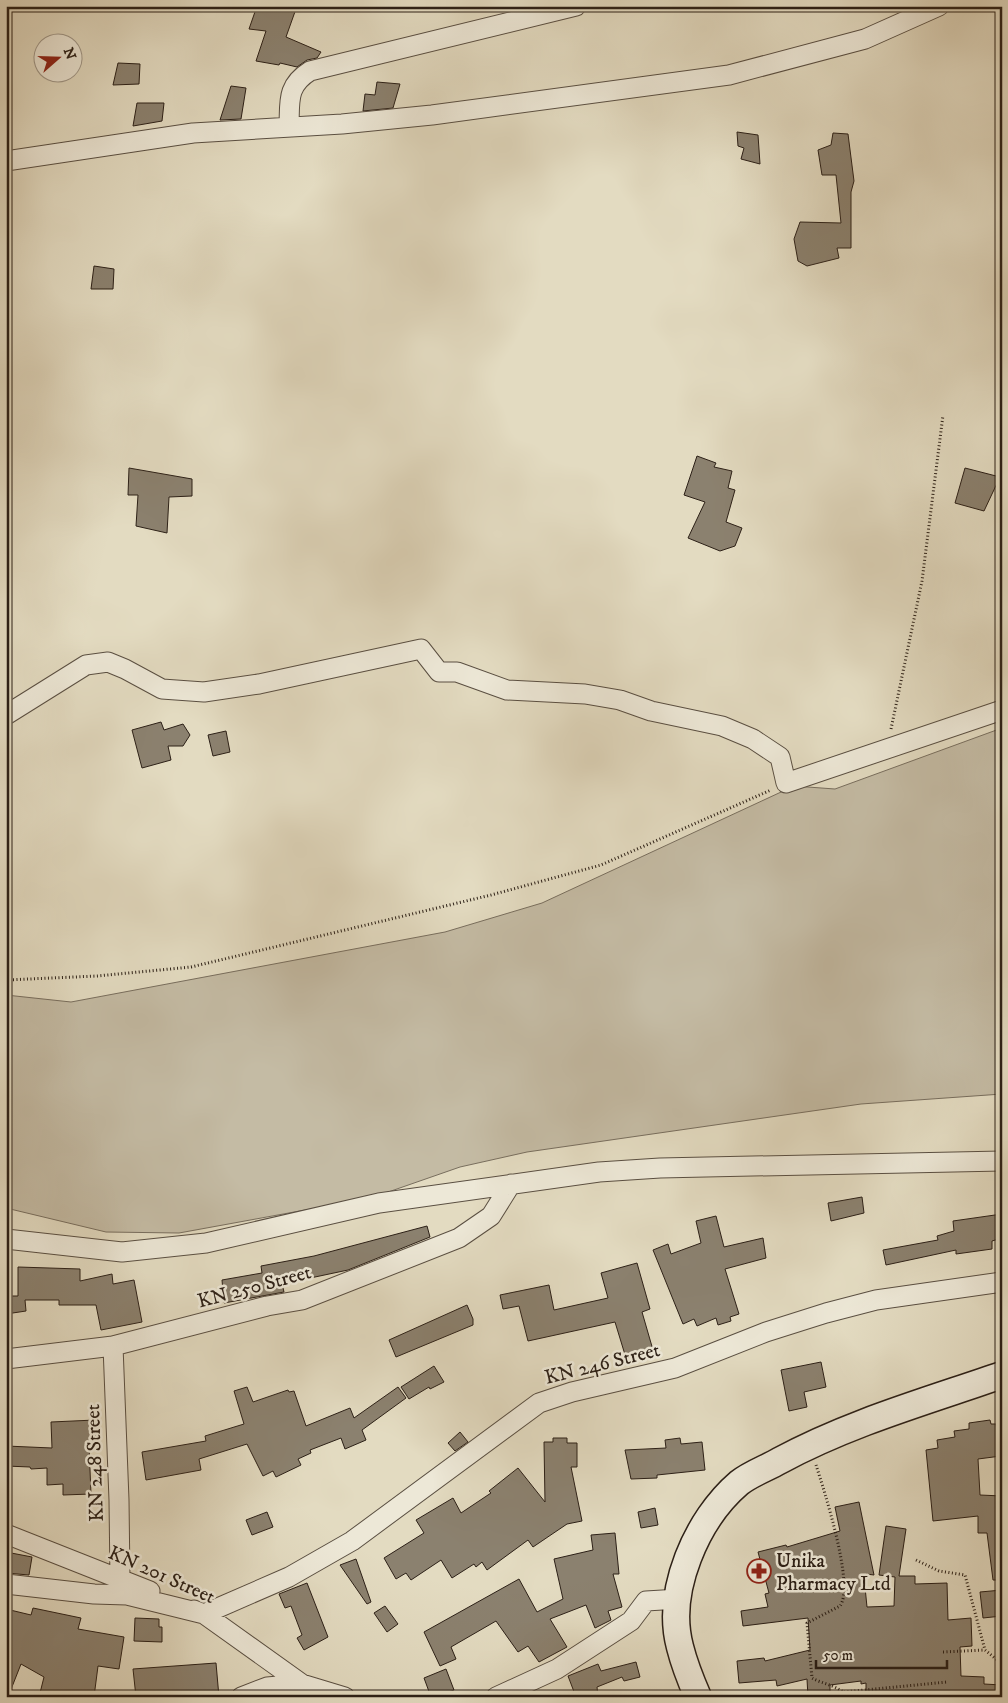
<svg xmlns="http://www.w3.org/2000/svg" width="1008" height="1703" viewBox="0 0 1008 1703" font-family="'IM FELL DW Pica',serif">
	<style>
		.green { fill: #c4bba4; stroke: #786e5e }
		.building { fill: #8b816f; stroke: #2c2017 }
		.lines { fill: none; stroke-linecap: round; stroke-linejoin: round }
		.minor-casing { stroke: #5a4f42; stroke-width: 21 }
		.secondary-casing { stroke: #2c2017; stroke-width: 29 }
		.path { stroke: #2c2017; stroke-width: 3; stroke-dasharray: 1 2.5; stroke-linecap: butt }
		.minor { stroke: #ede8d7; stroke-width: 19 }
		.secondary { stroke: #ede8d7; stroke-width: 26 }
		.labels { text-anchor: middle; stroke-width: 5; stroke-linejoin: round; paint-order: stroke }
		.street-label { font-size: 20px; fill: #2c2017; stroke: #ede8d7 }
		.poi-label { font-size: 20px; fill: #2c2017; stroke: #ede8d7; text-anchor: start }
	</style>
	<rect width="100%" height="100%" fill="#e3dbc1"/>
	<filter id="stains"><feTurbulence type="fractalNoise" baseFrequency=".004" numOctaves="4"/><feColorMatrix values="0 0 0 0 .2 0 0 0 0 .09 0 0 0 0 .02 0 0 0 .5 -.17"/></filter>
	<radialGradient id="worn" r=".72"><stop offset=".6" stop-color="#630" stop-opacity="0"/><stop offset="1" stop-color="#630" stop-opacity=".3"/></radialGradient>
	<path class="green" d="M1002 728V1094L861 1104 527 1152 460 1167 371 1198 179 1233 106 1232 6 1208V995L71 1002 445 932 542 903 794 786 835 789Z"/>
	<path class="building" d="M257 6H297L286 37 321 52 317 58 307 60 297 67 280 63 279 65 256 61 266 31 249 29Z
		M118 63 140 64 139 84 113 85Z
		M377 82 400 84 393 108 363 111 365 94 375 95Z
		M231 86 246 88 241 119 220 120Z
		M137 103H164L162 121 133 126Z
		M737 132 758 135 760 164 741 159 744 148 738 146Z
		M833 133 848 134 854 181 851 192V248H837L839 258 807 266 798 261 794 239 800 222 841 223 836 175H822L818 150 831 145Z
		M94 266 114 269 113 289H91Z
		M697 456 716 463 714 467 732 471 728 488 735 490 726 522 742 528 735 546 720 551 688 538 705 502 684 495Z
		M129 468 192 479V496L169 497 167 533 136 526 138 495H128Z
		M965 468 1000 477 984 511 955 503Z
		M161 722 164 730 183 724 190 735 183 746H168L171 760 142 768 132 730Z
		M226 731 230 752 213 756 208 735Z
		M862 1197 864 1213 831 1221 828 1203Z
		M1002 1214V1238L992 1241V1249L956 1254V1250L886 1265 883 1250 938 1240 937 1236 954 1231 953 1221Z
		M716 1216 724 1247 763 1238 766 1258 725 1269 739 1314 730 1317 731 1321 718 1325 716 1318 697 1326 694 1319 683 1324 653 1250 668 1244 671 1254 701 1243 696 1221Z
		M427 1226 430 1237 348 1270 282 1284 284 1292 224 1303 222 1280 262 1273 261 1266 314 1256Z
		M637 1263 650 1309 642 1312 653 1350 626 1358 615 1322 528 1341 519 1306 503 1309 500 1295 549 1285 554 1310 608 1298 601 1273Z
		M18 1267 80 1269V1281L112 1274 113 1284 134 1280 142 1322 101 1330 96 1305H59V1300H25L26 1311 6 1314V1296H18Z
		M467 1305 473 1319V1325L396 1357 389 1340Z
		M821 1362 826 1387 804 1392 807 1407 789 1411 781 1370Z
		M434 1366 444 1382 430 1389 429 1387 409 1399 401 1387Z
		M247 1387 253 1402 288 1390 289 1392 294 1391 306 1426 350 1408 354 1418 398 1387 406 1398 362 1430 366 1440 345 1449 341 1438 310 1450 311 1453 298 1459 301 1465 276 1477 273 1471 263 1476 247 1444 199 1459 201 1470 146 1480 142 1452 206 1441 205 1436 244 1424 234 1391Z
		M95 1420 96 1446H89L91 1494 63 1495V1484L47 1485V1468L31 1469 30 1467 6 1466V1446L52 1448 51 1422Z
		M990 1420 991 1424H996L1001 1456 978 1459 980 1495 1002 1496V1580H993L987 1533H978V1516L933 1521 926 1450 938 1448 937 1440 955 1437 954 1431 969 1429V1423Z
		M460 1432 468 1442 455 1451 448 1443Z
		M553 1438H567V1443H577V1467H571L582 1521 567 1524 533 1547 528 1540 487 1570 482 1562 476 1567 474 1564 452 1578 441 1560 411 1580 406 1573 396 1579 384 1558 424 1533 416 1520 453 1498 461 1513 491 1493 489 1491 518 1468 545 1502 544 1442H553Z
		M680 1438 681 1444 702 1442 705 1470 657 1475V1478L631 1479 625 1450 666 1448 665 1440Z
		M859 1502 874 1575 866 1574 864 1577 867 1607 894 1606 895 1577 879 1575 886 1526 906 1529 899 1576H915V1584L947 1583 948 1620 971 1618 972 1646 960 1647 961 1676 984 1677V1684L1002 1685V1697H866V1683L861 1684V1681L830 1685V1697H808L807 1679 777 1686 776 1680 739 1683 737 1661 764 1658 765 1661 810 1650 808 1618 743 1626 741 1611 768 1607 765 1594 769 1593 758 1552 786 1545 787 1547 840 1531 835 1507Z
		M655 1508 658 1525 641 1528 638 1512Z
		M267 1512 273 1527 252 1535 246 1520Z
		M615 1533 619 1574H613L622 1607 608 1611 611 1620 595 1628 586 1605 550 1619 567 1647 539 1662 528 1646 518 1652 496 1621 451 1647 456 1659 440 1666 424 1632 519 1579 537 1612 563 1599 554 1559 593 1550 591 1535Z
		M6 1552 32 1557 29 1575 6 1573Z
		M356 1559 371 1602 367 1604 340 1565Z
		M307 1583 328 1637 304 1650 297 1638 302 1635 291 1606 285 1608 279 1594Z
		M1002 1590V1616L983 1618 980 1592Z
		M385 1606 398 1624 387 1632 374 1613Z
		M33 1608 81 1618 78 1629 124 1637 119 1669 98 1666 94 1697H39L44 1677 21 1664 8 1697H6V1609L31 1615Z
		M135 1618 159 1619V1627H162V1642L134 1641Z
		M636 1662 640 1677 624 1681 622 1677 597 1687 598 1697H576L568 1676 598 1664 601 1671Z
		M216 1663 219 1697H136L133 1669Z
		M446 1669 454 1690 448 1692 450 1697H431L424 1678Z"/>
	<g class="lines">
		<g class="minor-casing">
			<path id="minor" d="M289 127C290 102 286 86 310 71L576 6
				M6 161 193 133 342 124 432 115 729 75 865 39 939 6
				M6 715 86 665 108 662 125 669 162 689 204 692 259 684 421 649 439 672H457L507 690 585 694 620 700 651 711 722 726 753 739 780 757 786 783 1002 710
				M6 1239 122 1252 206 1243 379 1203 599 1172 660 1168 1002 1161
				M6 1359 113 1346 267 1306 302 1300 459 1238 491 1216 511 1184
				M6 1534 150 1591
				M6 1584 94 1594 127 1595 120 1579 119 1500 113 1346
				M127 1595 204 1614 289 1577 352 1541 539 1403 572 1392 675 1368 766 1332 826 1313 876 1300 1002 1282
				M194 1610 204 1614 302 1684 345 1697
				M241 1697 267 1687 302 1684
				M496 1697 557 1669 631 1621 646 1601 679 1599"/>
		</g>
		<g class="secondary-casing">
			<path id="secondary" d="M698 1697C691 1681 684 1663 680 1647 665 1591 697 1519 739 1483 750 1474 767 1468 779 1461 849 1423 927 1401 1002 1375"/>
		</g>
		<path class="path" d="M891 729 922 581 943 415
			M6 980 97 976 191 967 491 895 601 865 771 790
			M816 1465C824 1490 855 1586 840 1606L807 1623 812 1678C822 1684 841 1686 847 1697
			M916 1560 939 1571 965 1575 985 1650 1002 1664
			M943 1652 985 1650
			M844 1692 947 1682"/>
		<use href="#minor" class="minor"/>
		<use href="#secondary" class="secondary"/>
	</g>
	<defs>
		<g id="pharmacy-ring" transform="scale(1.25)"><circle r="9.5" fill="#ede8d7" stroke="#8f2418" stroke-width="1.5"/><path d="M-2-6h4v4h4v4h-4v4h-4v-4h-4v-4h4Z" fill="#8f2418"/></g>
	</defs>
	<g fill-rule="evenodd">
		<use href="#pharmacy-ring" x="759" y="1571"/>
	</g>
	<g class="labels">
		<g class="street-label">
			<text transform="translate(254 1286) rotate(-15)" y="7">KN 250 Street</text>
			<text transform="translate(602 1363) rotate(-14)" y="7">KN 246 Street</text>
			<text transform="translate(94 1463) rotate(-92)" y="7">KN 248 Street</text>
			<text transform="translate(162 1574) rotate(24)" y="7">KN 201 Street</text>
		</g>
		<g class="poi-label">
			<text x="776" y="1567">Unika<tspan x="776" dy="23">Pharmacy Ltd</tspan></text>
		</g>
	</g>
	<rect width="1008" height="1703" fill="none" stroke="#e3dbc1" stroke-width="25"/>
	<rect x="8" y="8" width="993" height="1688" fill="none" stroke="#2c2017" stroke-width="2.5"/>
	<rect x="12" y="12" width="983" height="1678" fill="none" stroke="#2c2017"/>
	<g transform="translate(58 58) rotate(70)"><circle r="24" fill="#ede8d7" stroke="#a0988a"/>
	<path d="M0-4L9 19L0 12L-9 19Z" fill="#8f2418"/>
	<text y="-8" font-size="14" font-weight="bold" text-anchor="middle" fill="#2c2017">N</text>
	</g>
	<path d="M816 1660v8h131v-8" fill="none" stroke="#2c2017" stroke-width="2.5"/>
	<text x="823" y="1660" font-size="15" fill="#2c2017" stroke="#ede8d7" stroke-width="4" paint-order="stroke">50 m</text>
	<rect width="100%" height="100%" filter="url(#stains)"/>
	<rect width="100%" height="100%" fill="url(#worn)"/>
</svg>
